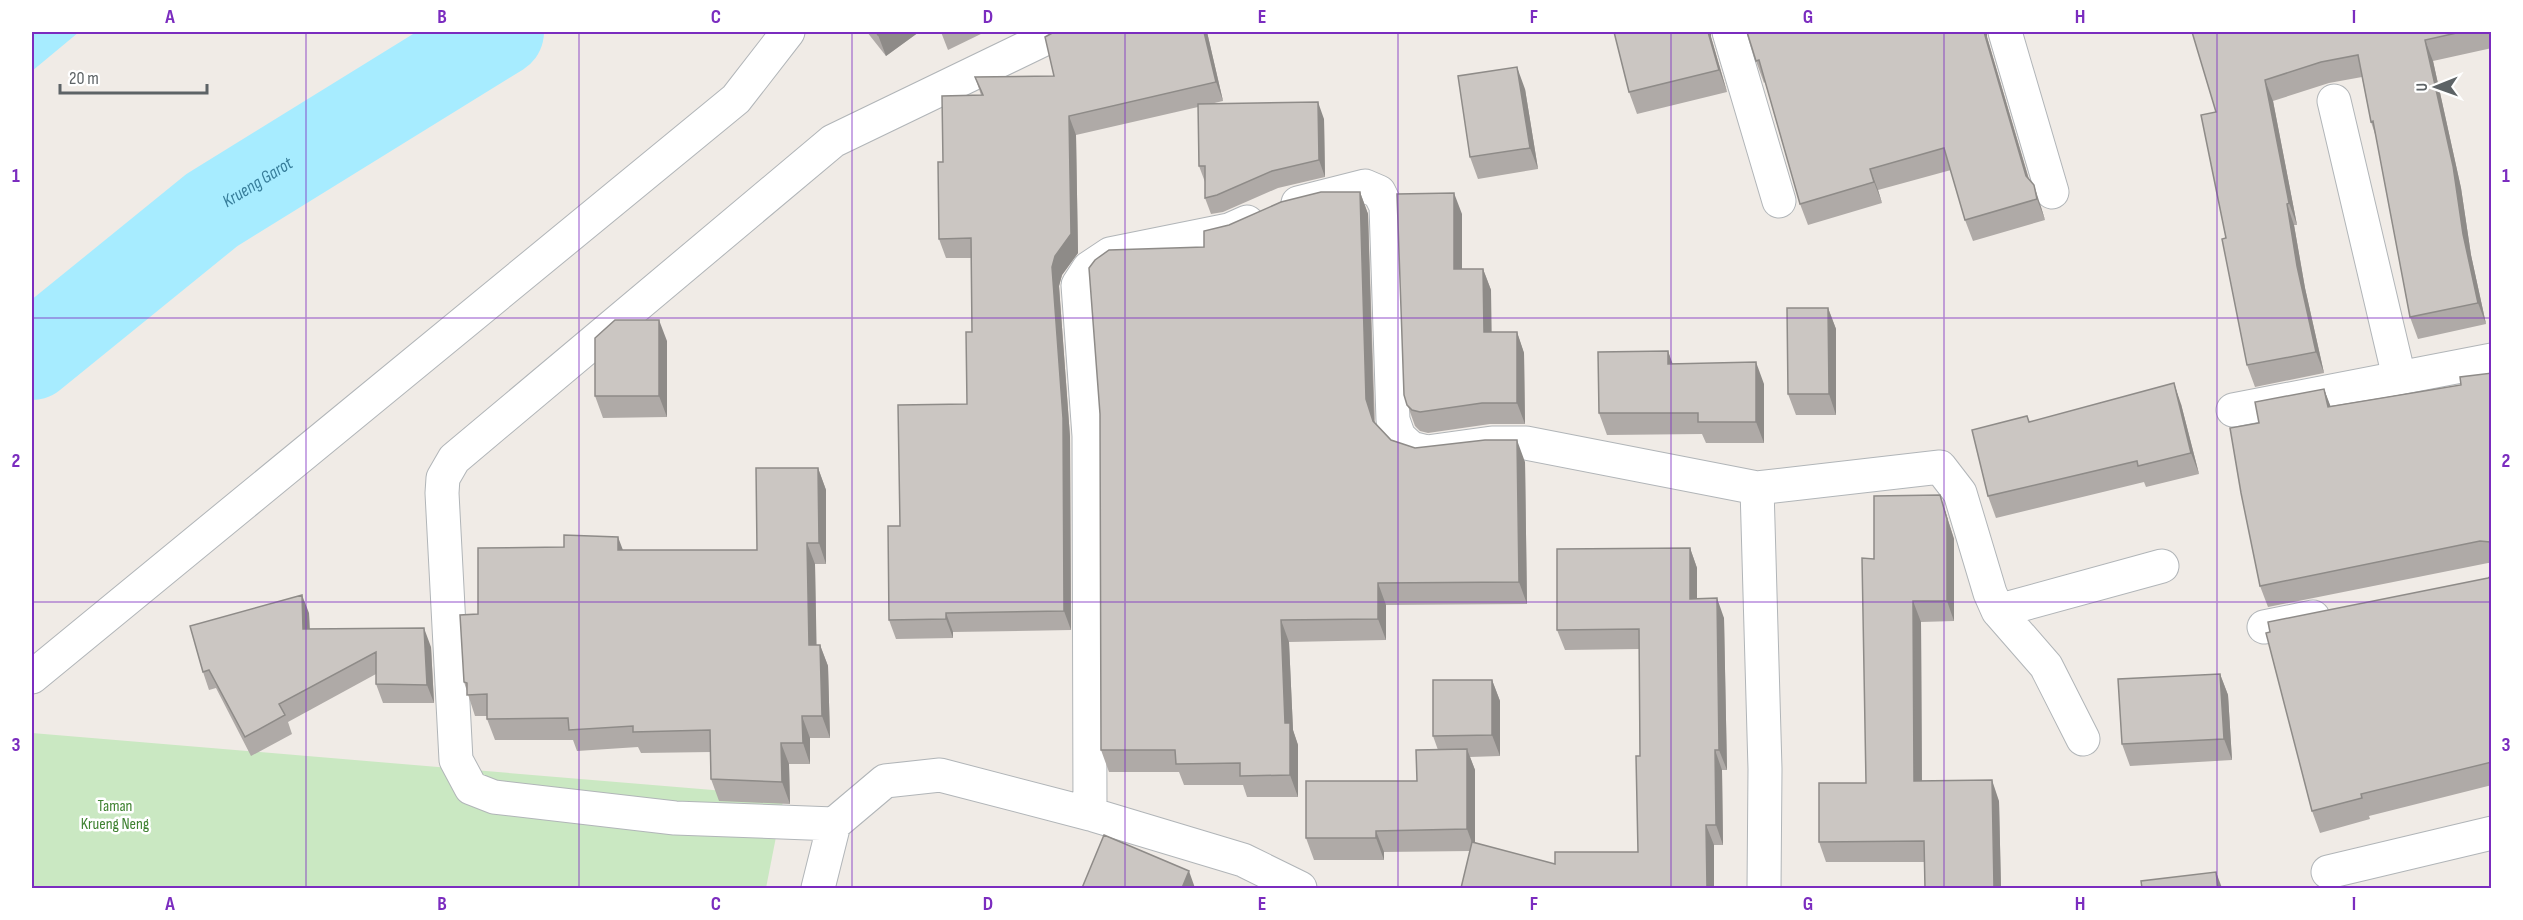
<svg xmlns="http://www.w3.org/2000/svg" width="2523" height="920" viewBox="0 0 2523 920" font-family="'Sofia Sans Condensed',sans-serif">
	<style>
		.green { fill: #cae8c2 }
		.water { fill: #a7ecff }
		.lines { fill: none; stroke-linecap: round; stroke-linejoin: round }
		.river { stroke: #a7ecff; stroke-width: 88 }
		.minor-casing { stroke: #b1b5b8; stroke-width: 35 }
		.minor { stroke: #fff; stroke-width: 33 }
		.wall { fill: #afaaa7 }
		.shaded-wall { fill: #8e8b88 }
		.building { fill: #cbc6c2; stroke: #8e8b88; stroke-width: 1.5 }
		.grid { fill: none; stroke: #7b2cbf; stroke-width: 1.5; stroke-opacity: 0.55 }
		.labels { text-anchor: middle; stroke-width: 5; stroke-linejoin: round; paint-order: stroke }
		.park-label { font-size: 16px; fill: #3f8231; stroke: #fff }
		.water-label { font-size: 18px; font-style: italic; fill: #377d9a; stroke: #fff }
		.neatline { fill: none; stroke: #7b2cbf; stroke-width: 2 }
		.grid-label { font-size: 20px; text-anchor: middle; font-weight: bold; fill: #7b2cbf }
	</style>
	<rect width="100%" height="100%" fill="#f0ebe6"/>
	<path class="green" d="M32 733 784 796 766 888H32Z"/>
	<path class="water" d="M32 32H79L32 71Z"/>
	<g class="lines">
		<path class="river" id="s1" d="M32 356 212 210 500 32"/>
		<g class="minor-casing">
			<path id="minor" d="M1729 32 1779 201
				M2005 32 2052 192
				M2334 101 2399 377
				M1298 203 1365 186 1379 192 1386 206 1393 420 1399 437 1411 448 1427 452 1492 443H1526L1757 488 1940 467 1960 493 1990 593 1998 611 2162 566
				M2233 410 2492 360
				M1757 488 1765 769 1764 888
				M1998 611 2046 666 2083 739
				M2264 627 2313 617
				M32 677 736 99 788 32
				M1090 814 1089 436 1078 285 1089 268 1110 254 1229 230 1247 222
				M834 824 675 818 494 797 471 788 456 760 442 493 443 478 454 459 833 141 1059 32
				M2328 872 2492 833
				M818 888 834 824 885 781 940 775 1090 814 1243 860 1300 888"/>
		</g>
		<use href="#minor" class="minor"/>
	</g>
	<path class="wall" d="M867 32H919L886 56Z
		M941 32H985L948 50Z
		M1207 32 1223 101 1210 104 1324 119 1325 177 1278 188 1223 212 1211 214 1205 198V182L1199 166 1198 107 1076 135 1078 253 1062 275 1059 286 1070 437 1071 630 953 632V638L896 639 889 620 900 526 967 404 972 332 971 258H946L939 239 943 162 981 95 975 77 1054 76Z
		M1614 32H1711V37L1727 92 1637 114 1629 92Z
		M2192 32H2492V48L2433 61 2461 188 2471 255 2486 324 2418 339 2410 317 2376 137 2371 122 2362 77 2329 83 2273 101 2297 225H2294L2305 288 2324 373 2255 387 2247 365 2226 238 2216 112Z
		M1987 37 2029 179 2041 207 2045 220 1973 241 1965 220 1951 170 1878 190 1882 203 1808 225 1800 204 1765 82 1764 83 1756 61Z
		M1525 89 1538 169 1478 179 1470 157Z
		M1360 192 1368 214 1375 423 1391 440 1415 448 1525 462 1527 604 1386 605V640L1289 642 1293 730 1298 745V797H1247L1243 785H1184L1179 772H1109L1101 750 1204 247Z
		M1462 214V269H1483L1491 290V332H1517L1524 353 1525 424H1490L1428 433 1420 431 1415 426 1404 395Z
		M1828 308 1836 329V415H1796L1788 394Z
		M667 341V417L603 418 595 396Z
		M1668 351 1672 364 1764 384V443H1706L1702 434 1607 435 1599 413Z
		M2492 373V563H2488L2268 607 2260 586 2259 423 2324 389 2330 406 2461 385Z
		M2181 404 2199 474 2146 487 2144 482 1996 518 1988 496 2027 416 2029 422Z
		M818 468 826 490V564H815L816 645H820L828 666 830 738H810V764H789L790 804 719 801 711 779V752L641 753 638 747 577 751 573 740H495L487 719V716H475L464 682 478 614 623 550H757Z
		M1940 495 1954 539V621L1921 622 1922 781 1999 801 2001 888H1925L1924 862H1826L1819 842 1866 783 1874 559Z
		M1690 548 1697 568V598L1724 618 1727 770H1722L1723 845H1714V888H1461L1470 851 1384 852V860H1314L1306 838 1417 781 1438 750 1433 736 1492 680 1500 701V756L1470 757 1475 770V843L1555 864 1638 852 1640 756 1639 649 1565 650 1557 630Z
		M2492 576V785L2369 816 2370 819 2320 833 2312 811 2488 578Z
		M309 613 310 629 431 647 434 703H383L376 684V674L288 722 292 734 251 756 216 688 209 690 203 672Z
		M2220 674 2228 695 2232 760 2130 766 2122 744Z"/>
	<path class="shaded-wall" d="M883 32H919L886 56 878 35Z
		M1204 32H1207L1223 101 1216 82Z
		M1708 32H1711V37L1727 92 1719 70Z
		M1984 32H1987V37L2034 197 2026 176Z
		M2425 40 2433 61 2461 188 2471 255 2486 324 2478 303 2463 234Z
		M1517 67 1525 89 1538 169 1530 148Z
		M2265 80 2273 101 2297 225 2289 203Z
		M1318 102 1324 119 1325 177 1319 160Z
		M1069 116 1076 135 1078 253 1062 275 1059 286 1070 437 1071 630 1064 611 1052 267Z
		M1870 169 1878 190 1882 203 1874 182Z
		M2034 185 2041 207 2045 220 2037 199Z
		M1360 192 1368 214 1374 421 1381 443 1366 399Z
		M1454 193 1462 214V290L1454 269Z
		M2287 204 2294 225 2305 288 2324 373 2316 352 2297 266Z
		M1483 269 1491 290 1492 354 1484 332Z
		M1828 308 1836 329V415L1829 394Z
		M659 320 667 341V417L659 396Z
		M1517 332 1524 353 1525 424 1517 403Z
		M1668 351 1676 373 1668 364Z
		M1756 362 1764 384V443L1756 422Z
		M2174 383 2181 404 2199 474 2191 453Z
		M2324 389 2332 410 2328 407Z
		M1517 440 1525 462 1527 604 1519 582Z
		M818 468 826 490V564L819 543Z
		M1940 495 1954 539V621L1947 601Z
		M618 537 626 558 618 550Z
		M807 543 815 564 817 667 809 645Z
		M1690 548 1697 568V619L1690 599Z
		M1378 583 1386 605V640L1378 619Z
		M302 595 309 613 310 647 303 629Z
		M1717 598 1724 618 1727 770 1719 750Z
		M1913 601 1921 622 1922 802 1914 781Z
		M946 613 953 632V638L946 619Z
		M1281 620 1289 642 1293 730 1298 745V797L1290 775 1285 723Z
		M424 628 431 647 434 703 427 685Z
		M820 645 828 666 830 738 822 716Z
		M2220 674 2228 695 2232 760 2224 739Z
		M1492 680 1500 701V756L1492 735Z
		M802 716 810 738V764L803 743Z
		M781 743 789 764 790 804 782 782Z
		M1467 749 1475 770V851L1467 829Z
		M1715 750 1722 770 1723 845 1716 825Z
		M1992 780 1999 801 2001 888H1994Z
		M1706 825 1714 845V888H1707Z
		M1376 831 1384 852V860L1376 838Z
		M1189 871 1195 888H1182Z
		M2216 872 2222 888H2218Z"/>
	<path class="building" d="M876 32H883L878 35Z
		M1054 32H1204L1216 82 1069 116 1071 234 1055 256 1052 267 1063 418 1064 611 946 613V619L889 620 888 526H900L898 405 967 404 966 332H972L971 238 939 239 938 162H943L942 96 983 95 975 77 1054 76 1045 37Z
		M1614 32H1708L1719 70 1629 92Z
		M1747 32H1984L2026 176 2034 185 2037 199 1965 220 1944 148 1870 169 1874 182 1800 204 1759 60 1756 61Z
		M2192 32H2461L2425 40 2453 166 2463 234 2478 303 2410 317 2373 121 2371 122 2358 55 2321 62 2265 80 2289 203 2287 204 2297 266 2316 352 2247 365 2222 239 2226 238 2201 115 2216 112Z
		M1517 67 1530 148 1470 157 1458 76Z
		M1318 102 1319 160 1272 171 1217 195 1205 198V166H1199L1198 104Z
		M1321 192H1360L1366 399 1373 421 1391 440 1415 448 1485 440H1517L1519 582 1378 583V619L1281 620 1285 723H1290V775L1240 776V763L1176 764 1175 750H1101L1100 414 1089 268 1095 260 1109 250 1204 247V231L1229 225 1281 202Z
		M1454 193V269H1483L1484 332H1517V403H1482L1420 412 1412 410 1407 405 1404 395 1397 194Z
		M1787 308H1828L1829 394H1788Z
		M615 320H659V396H595V338Z
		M1668 351V364L1756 362V422H1698V413H1599L1598 352Z
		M2492 373V543L2490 542 2480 541 2260 586 2241 493 2230 428 2259 423 2255 402 2324 389 2328 407 2461 385 2460 377Z
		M2174 383 2191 453 2138 466 2137 461 1988 496 1972 430 2027 416 2029 422Z
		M756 468H818L819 543H807L809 645H820L822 716H802L803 743H781L782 782 711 779 710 730 633 732V726L569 730 568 718 487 719V694L467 695V683L464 682 460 615 478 614V548L564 547V535L618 537V550H757Z
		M1940 495 1947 519V601H1913L1914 781 1992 780 1994 888H1925L1924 841 1819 842V783H1866L1862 558 1874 559V496Z
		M1690 548V599L1717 598 1719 750H1715L1716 825H1706L1707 888H1461L1472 842 1555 864V852H1638L1636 756H1640L1639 629 1557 630V549Z
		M2492 576V762L2361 794 2362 798 2312 811 2266 633 2270 632 2268 622 2488 578Z
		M302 595 303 629 424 628 427 685 376 684V652L279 704 285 715 245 737 209 670 203 672 190 626Z
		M2220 674 2224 739 2122 744 2118 679Z
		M1433 680H1492V735L1433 736Z
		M1467 749V829L1376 831V838H1306V781H1417L1416 750Z
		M1104 835 1189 871 1182 888H1082Z
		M2216 872 2218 888H2142L2141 881Z"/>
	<path class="grid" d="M306 32V888M579 32V888M852 32V888M1125 32V888M1398 32V888M1671 32V888M1944 32V888M2217 32V888M32 318H2492M32 602H2492"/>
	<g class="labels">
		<g class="park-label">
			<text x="115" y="811">Taman<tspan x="115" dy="18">Krueng Neng</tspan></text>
		</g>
		<g class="water-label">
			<text dy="6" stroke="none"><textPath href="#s1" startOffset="285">Krueng Garot</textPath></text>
		</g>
	</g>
	<rect width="2523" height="920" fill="none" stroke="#ffffff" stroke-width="66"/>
	<g transform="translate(2436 87) rotate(269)" stroke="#ffffff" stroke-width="4.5" paint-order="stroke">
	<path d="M0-4.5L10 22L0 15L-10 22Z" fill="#5d6366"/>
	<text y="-9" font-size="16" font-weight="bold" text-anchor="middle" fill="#5d6366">U</text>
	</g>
	<path d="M60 84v9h147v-9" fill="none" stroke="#5d6366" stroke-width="3"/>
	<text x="69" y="84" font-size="18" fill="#5d6366" stroke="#ffffff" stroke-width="4.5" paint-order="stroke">20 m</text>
	<rect x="33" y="33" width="2457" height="854" class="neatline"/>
	<g class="grid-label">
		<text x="170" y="23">A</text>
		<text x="442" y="23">B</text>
		<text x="716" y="23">C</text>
		<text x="988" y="23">D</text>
		<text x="1262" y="23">E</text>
		<text x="1534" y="23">F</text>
		<text x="1808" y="23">G</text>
		<text x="2080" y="23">H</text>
		<text x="2354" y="23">I</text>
		<text x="16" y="182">1</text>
		<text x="2506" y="182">1</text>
		<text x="16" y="467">2</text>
		<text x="2506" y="467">2</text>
		<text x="16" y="751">3</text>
		<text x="2506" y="751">3</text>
		<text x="170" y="910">A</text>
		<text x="442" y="910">B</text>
		<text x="716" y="910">C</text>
		<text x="988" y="910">D</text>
		<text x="1262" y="910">E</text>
		<text x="1534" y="910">F</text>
		<text x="1808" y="910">G</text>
		<text x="2080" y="910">H</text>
		<text x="2354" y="910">I</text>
	</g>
</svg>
